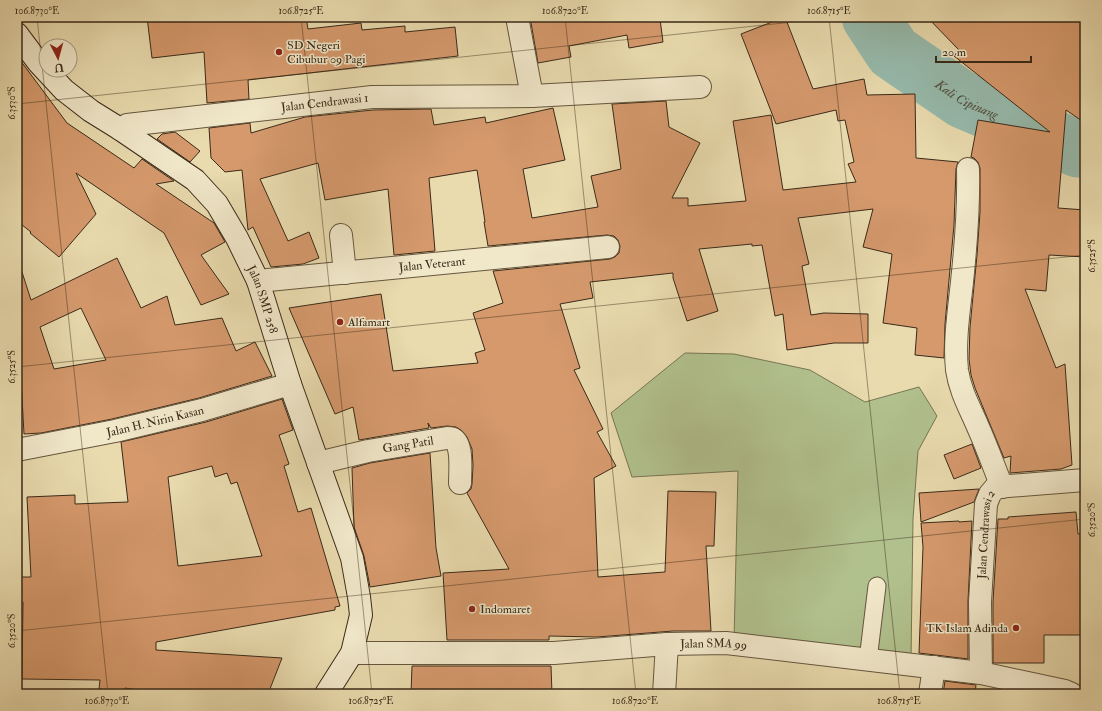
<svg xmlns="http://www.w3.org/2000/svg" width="1102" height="711" viewBox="0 0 1102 711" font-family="'IM FELL Double Pica',serif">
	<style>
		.green { fill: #b1c18e; stroke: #767654 }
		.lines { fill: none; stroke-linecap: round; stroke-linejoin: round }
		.river { stroke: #97bbad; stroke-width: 57 }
		.building { fill: #d5996c; stroke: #3a2a19; fill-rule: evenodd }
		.lane-casing { stroke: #66563e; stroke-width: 19 }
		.street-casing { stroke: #66563e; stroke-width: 24 }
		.secondary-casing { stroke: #3a2a19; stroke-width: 24 }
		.lane { stroke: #f1e8ca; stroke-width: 17 }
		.street { stroke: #f1e8ca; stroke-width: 22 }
		.secondary { stroke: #f1e8ca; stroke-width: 22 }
		.ticks { fill: none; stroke: #3a2a19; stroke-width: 1; stroke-opacity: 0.45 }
		.poi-dot { fill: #8f2418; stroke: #f1e8ca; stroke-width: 1.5 }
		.labels { text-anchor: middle; stroke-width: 3; stroke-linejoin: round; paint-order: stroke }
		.poi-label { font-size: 12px; fill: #3a2a19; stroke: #f1e8ca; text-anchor: start }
		.street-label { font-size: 12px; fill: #3a2a19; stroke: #f1e8ca }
		.water-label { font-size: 13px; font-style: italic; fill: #514e3e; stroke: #f1e8ca }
		.neatline { fill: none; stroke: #3a2a19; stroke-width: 1.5 }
		.ticks-label { font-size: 10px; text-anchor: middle; fill: #3a2a19 }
	</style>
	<rect width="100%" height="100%" fill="#e9dbae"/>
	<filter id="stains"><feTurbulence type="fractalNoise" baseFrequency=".005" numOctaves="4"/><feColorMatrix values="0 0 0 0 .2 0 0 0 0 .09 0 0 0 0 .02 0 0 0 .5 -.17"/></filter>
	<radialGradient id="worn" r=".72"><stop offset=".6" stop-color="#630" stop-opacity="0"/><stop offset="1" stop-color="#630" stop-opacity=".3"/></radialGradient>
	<path class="green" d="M685 353 734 354 810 370 865 402 919 387 937 416 918 451 913 519 911 659 734 641 738 471 632 477 611 413Z"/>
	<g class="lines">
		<path class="river" id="s1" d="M870 17 893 52 963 100 1078 149H1085"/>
	</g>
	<path class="building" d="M147 17H306L308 29 361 23 362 30 405 26V32L455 27 458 56 248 80 249 99 207 103 204 52 152 58Z
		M530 17H654V19H660L663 42 629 48 627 35 569 46 571 57 538 63Z
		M785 17 813 89 864 79 867 95 915 94 916 158 958 162 956 169 954 225 945 324 944 358 915 355 917 328 883 323 892 254 863 247 873 209 798 218 809 264 802 266 811 315 824 313 868 314V343H834L787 350 783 314 775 316 762 245 752 246V244L699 249 718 311 687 321 673 278V273L590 282 593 298 560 304 580 368 574 370 603 429 597 432 616 466 594 478 598 577 665 572 668 491 716 492 714 546H706L711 631H673L597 637 549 636V640H447L443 573 509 569 467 493 471 489 472 484 473 466 472 449 467 437 461 430 456 427 447 426 431 428 428 423 429 428 359 440 353 407 335 414 289 308 381 294 393 371 478 363 475 353 485 350 473 313 503 303 493 271 610 259 615 257 619 253 620 246 618 240 614 236 607 235 488 246 484 222H485L477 170 429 178 435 251 394 255 388 189 325 200 318 163 260 179 288 241 309 232 319 258 303 264 271 267 253 227 248 230 242 170 225 172 211 158 209 128 250 123 251 133 305 117 373 110 431 109 434 125 485 117 486 123 553 108 565 160 523 169 532 218 598 207 591 176 621 169 612 104 666 101 669 127 700 143 672 198H688V206L746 201 733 121 771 115 783 190 856 182 848 164 854 162 845 120 838 121 836 110 776 124 741 34Z
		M927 17H1085V123L1066 110 1058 208 1085 210V257L1049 255 1046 291 1025 289 1056 368 1065 364 1072 465 1061 469 1010 473 1011 456 1004 458 975 388 971 375 969 359 970 327 977 255 980 212V168L978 162 974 158 971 157 978 120 1050 132 954 56 959 50Z
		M17 56 67 123 134 168 142 159 174 181 156 184 214 223 225 242 201 255 229 294 201 305 164 233 76 173 96 214 59 257 30 233 31 232 17 221Z
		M175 132 200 151 190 162 157 139 162 134Z
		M117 258 141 308 167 296 175 325 222 318 236 351 255 342 272 376 199 398 112 419 41 433 24 434 20 362 17 364V273L22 272 31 300ZM81 308 106 360 54 369 40 327Z
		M282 399 293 430 279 435 289 464 284 466 298 512 311 508 340 606 335 607V610L156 642V650L282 658 268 694H160L125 688V693L99 689 100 680 22 679 23 602H18V577H31L27 497 75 495V504L128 502 121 442 206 422ZM212 466 215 477 227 473 231 484 237 482 262 556 178 566 168 477Z
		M972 444 981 468 954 479 944 455Z
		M430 453 436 548 441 576 370 587 364 556 354 527 352 468 370 463Z
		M979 489 974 502 921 522 919 493Z
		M1076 512 1078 534 1085 533V635H1044V663H993V602L998 519H1008V517Z
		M959 521V522L972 521 968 601V659L919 653 923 547 921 523Z
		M412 666H551L552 694H411Z
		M945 681 976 685 975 694H943Z"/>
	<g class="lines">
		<g class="lane-casing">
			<path id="lane" d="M868 660 877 586"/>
		</g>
		<g class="street-casing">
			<g id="street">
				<path d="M517 17 532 96"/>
				<path id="s2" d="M120 129 127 125 372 97 532 96 700 87"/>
				<path d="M968 169C969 207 966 244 962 282 959 310 954 341 957 370 960 391 970 408 978 427 987 447 994 467 1002 487"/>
				<path d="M341 235 345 273"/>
				<path id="s3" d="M258 281 608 247"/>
				<path id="s4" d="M17 450 115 431 202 410 290 384"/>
				<path id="s5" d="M318 463 368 451 447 438C448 438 452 438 453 439 463 444 460 472 460 483"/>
				<path id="s6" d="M352 653H554L667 644 726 643 981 673 1065 691 1072 694"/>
				<path id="s7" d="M981 673 980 602 986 504 990 494 996 487 1085 480"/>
				<path d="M664 694 667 644"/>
				<path d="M930 694 934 667"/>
			</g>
		</g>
		<g class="secondary-casing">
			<g id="secondary">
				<path id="s8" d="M17 34 38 62 64 90 91 111 120 129 195 180 217 204 237 238 258 281 290 384 352 558 359 597 361 615 352 653 326 694"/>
			</g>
		</g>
		<use href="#lane" class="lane"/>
		<use href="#street" class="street"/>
		<use href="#secondary" class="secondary"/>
	</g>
	<path class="ticks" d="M37 17 108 694M301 17 372 694M565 17 636 694M829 17 900 694M17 104 840 17M17 367 1085 255M17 631 1085 519"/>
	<g class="poi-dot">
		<circle cx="279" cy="52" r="4"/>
		<circle cx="340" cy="322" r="4"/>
		<circle cx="472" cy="609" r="4"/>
		<circle cx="1016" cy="628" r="4"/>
	</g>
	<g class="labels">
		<g class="poi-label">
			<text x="287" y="49">SD Negeri<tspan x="287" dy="14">Cibubur 09 Pagi</tspan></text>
			<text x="348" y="326">Alfamart</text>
			<text x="480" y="613">Indomaret</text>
			<text x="1008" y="632" text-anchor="end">TK Islam Adinda</text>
		</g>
		<g class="street-label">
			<text dy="4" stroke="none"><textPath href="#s2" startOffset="207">Jalan Cendrawasi 1</textPath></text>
			<text dy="4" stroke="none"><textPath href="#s3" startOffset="175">Jalan Veterant</textPath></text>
			<text dy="4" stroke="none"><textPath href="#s8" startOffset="371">Jalan SMP 258</textPath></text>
			<text dy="4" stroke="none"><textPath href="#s4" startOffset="141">Jalan H. Nirin Kasan</textPath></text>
			<text dy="4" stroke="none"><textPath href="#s5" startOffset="92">Gang Patil</textPath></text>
			<text dy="4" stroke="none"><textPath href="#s7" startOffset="139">Jalan Cendrawasi 2</textPath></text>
			<text dy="4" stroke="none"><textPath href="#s6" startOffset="362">Jalan SMA 99</textPath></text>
		</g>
		<g class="water-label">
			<text dy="5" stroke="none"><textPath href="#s1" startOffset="130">Kali Cipinang</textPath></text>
		</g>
	</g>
	<rect width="1102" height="711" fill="none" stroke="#e9dbae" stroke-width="44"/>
	<g transform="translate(58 58) rotate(174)"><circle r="19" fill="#f1e8ca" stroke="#a89c83"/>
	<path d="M0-3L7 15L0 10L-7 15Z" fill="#8f2418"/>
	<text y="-6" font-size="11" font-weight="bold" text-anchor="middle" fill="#3a2a19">U</text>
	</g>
	<path d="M936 56v6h95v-6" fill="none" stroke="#3a2a19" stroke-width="2"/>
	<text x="942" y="56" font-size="12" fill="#3a2a19" stroke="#f1e8ca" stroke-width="3" paint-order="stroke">20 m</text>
	<rect x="22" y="22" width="1058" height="667" class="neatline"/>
	<g class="ticks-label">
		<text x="37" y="14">106.8730°E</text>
		<text x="301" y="14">106.8725°E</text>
		<text x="565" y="14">106.8720°E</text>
		<text x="829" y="14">106.8715°E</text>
		<text transform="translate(11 103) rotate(-90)" y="4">6.3530°S</text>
		<text transform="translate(1091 256) rotate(-90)" y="4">6.3525°S</text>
		<text transform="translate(11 367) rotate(-90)" y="4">6.3525°S</text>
		<text transform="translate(1091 520) rotate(-90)" y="4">6.3520°S</text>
		<text transform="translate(11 631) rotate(-90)" y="4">6.3520°S</text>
		<text x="107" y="704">106.8730°E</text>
		<text x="371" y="704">106.8725°E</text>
		<text x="635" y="704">106.8720°E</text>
		<text x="899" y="704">106.8715°E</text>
	</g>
	<rect width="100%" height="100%" filter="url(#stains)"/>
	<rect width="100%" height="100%" fill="url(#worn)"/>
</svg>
